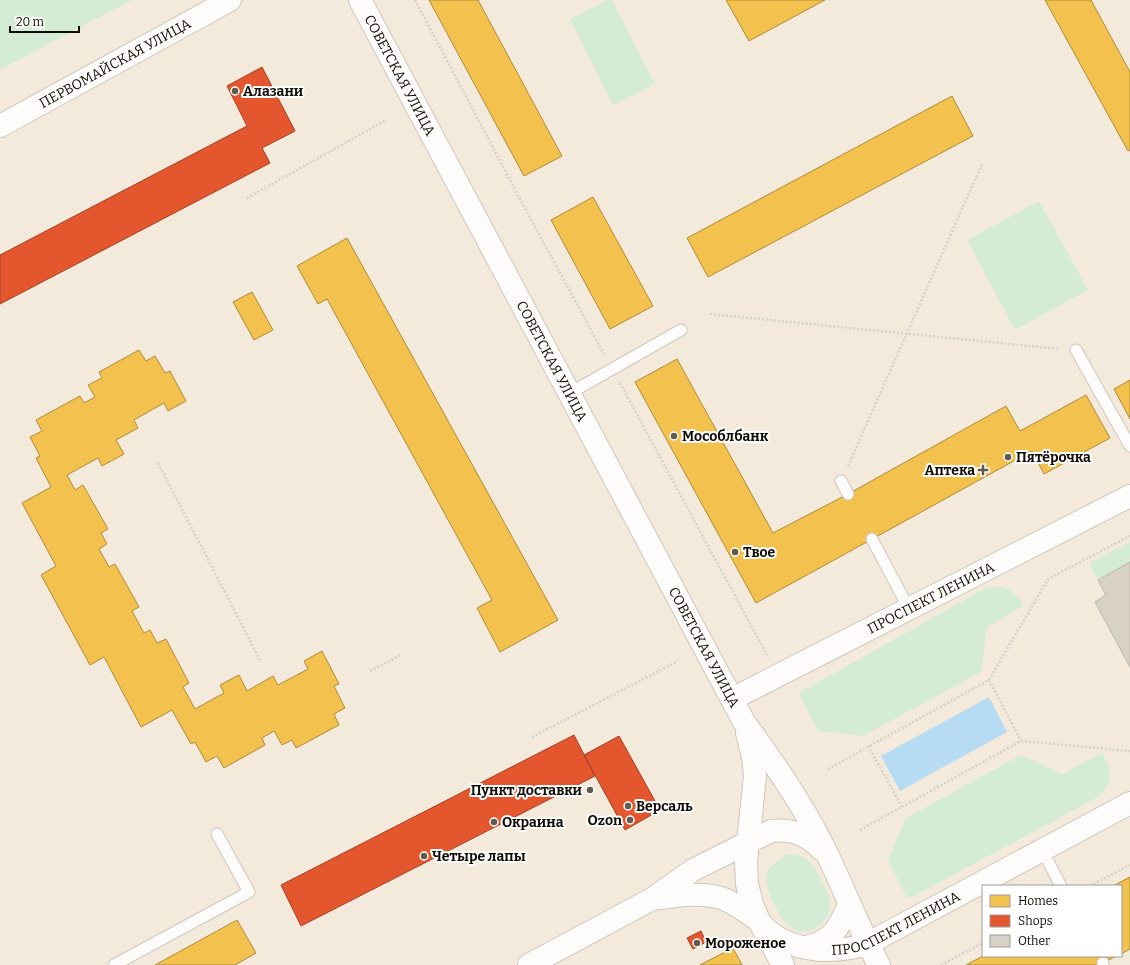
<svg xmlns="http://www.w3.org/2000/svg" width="1130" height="965" viewBox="0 0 1130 965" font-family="Bitter,serif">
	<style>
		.green { fill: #d4ecd6 }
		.water { fill: #b8dbf4 }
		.homes { fill: #f2c14e; stroke: #ae8b38 }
		.shops { fill: #e4572e; stroke: #a54022 }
		.building { fill: #d8d2c6; stroke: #bdb6aa }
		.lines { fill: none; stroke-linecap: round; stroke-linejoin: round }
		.lane-casing { stroke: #cec7bc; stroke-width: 13 }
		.secondary-casing { stroke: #cec7bc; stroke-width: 24 }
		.path { stroke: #d4d1ce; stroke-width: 2.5; stroke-dasharray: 2 2; stroke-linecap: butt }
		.lane { stroke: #fdfcfa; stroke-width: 11 }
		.secondary { stroke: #fdfcfa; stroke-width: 22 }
		.poi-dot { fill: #605a50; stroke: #fff; stroke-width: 1.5 }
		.labels { text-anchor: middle; stroke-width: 4; stroke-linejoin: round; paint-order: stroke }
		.street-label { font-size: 14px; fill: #110c05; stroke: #fff }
		.poi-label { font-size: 14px; font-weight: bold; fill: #110c05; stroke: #fff; text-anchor: start }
	</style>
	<rect width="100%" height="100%" fill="#f3eadc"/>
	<path class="green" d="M0 0H132L3 68H0Z
		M608 0H612L655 84 613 105 570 19Z
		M1039 201 1088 290 1015 330 967 240Z
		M1130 542V562L1098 580 1089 563Z
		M991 587C1008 586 1016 591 1023 606L987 627 981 672 863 736 818 731 799 693 984 589Z
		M1102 753C1112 769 1113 784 1098 797L916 895 907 898 888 860 906 818 1021 755 1062 774Z
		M786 855C807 853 814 864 822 881 825 888 829 894 830 901 831 910 827 921 820 925 796 942 781 922 773 901 769 892 764 881 768 871 772 864 779 859 786 855Z"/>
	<path class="water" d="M989 697 1007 732 900 791 881 756Z"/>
	<path class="homes" d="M429 0H478L562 156 524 176Z
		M726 0H825L749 41Z
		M1045 0H1091L1130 72V150L1128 151Z
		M952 96 973 136 708 277 687 238Z
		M593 197 653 306 610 329 551 220Z
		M347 238 558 620 500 652 477 608 492 600 327 299 318 304 297 266Z
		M252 292 273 330 254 340 233 302Z
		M139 350 146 361 155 356 165 373 170 371 186 401 168 411 164 403 134 420 138 428 116 440 124 454 102 466 98 458 67 475 75 490 83 485 108 529 101 533 107 544 99 549 109 567 115 564 139 607 132 611 144 633 150 630 157 643 166 639 189 683 183 687 195 709 224 693 220 685 239 675 247 691 273 676 278 685 308 669 304 661 322 651 339 684 334 686 345 708 334 714 339 725 296 748 292 740 282 745 274 731 262 738 265 745 224 768 217 756 206 762 195 742 191 744 172 710 141 727 104 657 90 665 41 575 56 566 22 503 51 487 36 458 40 456 30 437 42 431 36 420 80 396 84 403 95 397 88 385 102 378 99 372Z
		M677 359 773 533 848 494 1006 406 1020 431 1086 395 1110 438 1044 474 1032 451 756 603 635 382Z
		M1130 380V419L1114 389Z
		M1130 877V949L1121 954V886H1113Z
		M237 920 256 953 235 965H155Z
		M733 948 742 965H700Z
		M983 956H1116L1100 965H966Z"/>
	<path class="shops" d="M262 67 295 131 262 148 270 163 0 304V255L247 126 227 86Z
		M574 735 595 776 301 926 281 885Z
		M619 736 660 810 625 830 584 755Z
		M701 931 706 942 693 949 687 938Z"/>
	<path class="building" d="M1130 562V667L1095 602 1106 595 1098 580Z"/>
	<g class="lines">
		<g class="lane-casing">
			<path id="lane" d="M1076 350 1130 446
				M570 393 681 330
				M841 481 848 494
				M872 539 909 609
				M1042 850 1061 886
				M1103 963V965
				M114 965 249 892 217 834"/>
		</g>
		<g class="secondary-casing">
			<g id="secondary">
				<path id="s1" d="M360 0 744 722C776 765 806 809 829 858 846 894 860 930 879 965"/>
				<path id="s2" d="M0 126 230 0"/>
				<path id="s3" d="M732 699 1130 496"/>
				<path d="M747 733 753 757 755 776 746 862 747 884 752 904 759 921 783 965"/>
				<path id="s4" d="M652 899C675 896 702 891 724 899 733 903 754 916 760 922 762 925 764 927 766 929 793 953 835 954 867 944L1130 803"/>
				<path d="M807 947C833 941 839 927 849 905"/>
				<path d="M529 965 652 899 693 870 771 831C792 829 807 834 822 850"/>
			</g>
		</g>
		<path class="path" d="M415 0 528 214 604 354
			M247 198 386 120
			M710 314 1060 349
			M620 383 767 655
			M158 463 261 662
			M848 466 982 164
			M370 671 401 655
			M989 680 1021 741
			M532 737 678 661
			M868 746 902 807
			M828 769 989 680 1048 579 1130 536
			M860 830 1021 741 1130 751
			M1090 886 1130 865
			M941 965 983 943"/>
		<use href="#lane" class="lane"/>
		<use href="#secondary" class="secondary"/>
	</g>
	<g class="poi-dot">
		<circle cx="235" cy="91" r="4"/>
		<circle cx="674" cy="436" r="4"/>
		<circle cx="1008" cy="457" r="4"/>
		<path d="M981 464h4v4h4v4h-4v4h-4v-4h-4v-4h4z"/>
		<circle cx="735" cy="552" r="4"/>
		<circle cx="590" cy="790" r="4"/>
		<circle cx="628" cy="806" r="4"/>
		<circle cx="630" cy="820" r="4"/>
		<circle cx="494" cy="822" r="4"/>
		<circle cx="424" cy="856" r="4"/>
		<circle cx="697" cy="943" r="4"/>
	</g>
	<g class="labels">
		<g class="street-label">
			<text dy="5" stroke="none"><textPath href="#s2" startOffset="131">ПЕРВОМАЙСКАЯ УЛИЦА</textPath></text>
			<text dy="5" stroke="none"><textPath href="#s1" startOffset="85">СОВЕТСКАЯ УЛИЦА</textPath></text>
			<text dy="5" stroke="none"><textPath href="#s1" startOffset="409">СОВЕТСКАЯ УЛИЦА</textPath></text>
			<text dy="5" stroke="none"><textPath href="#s3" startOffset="223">ПРОСПЕКТ ЛЕНИНА</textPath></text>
			<text dy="5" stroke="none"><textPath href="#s1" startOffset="733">СОВЕТСКАЯ УЛИЦА</textPath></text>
			<text dy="5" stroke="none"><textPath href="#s4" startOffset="265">ПРОСПЕКТ ЛЕНИНА</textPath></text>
		</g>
		<g class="poi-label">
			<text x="243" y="96">Алазани</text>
			<text x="682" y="441">Мособлбанк</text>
			<text x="1016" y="462">Пятёрочка</text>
			<text x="975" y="475" text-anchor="end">Аптека</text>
			<text x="743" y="557">Твое</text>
			<text x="582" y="795" text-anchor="end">Пункт доставки</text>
			<text x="636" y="811">Версаль</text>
			<text x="622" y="825" text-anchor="end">Ozon</text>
			<text x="502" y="827">Окраина</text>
			<text x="432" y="861">Четыре лапы</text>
			<text x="705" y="948">Мороженое</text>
		</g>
	</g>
	<rect x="982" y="885" width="140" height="72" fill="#ffffff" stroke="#a09e9b"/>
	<rect x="990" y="895" width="20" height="12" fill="#f2c14e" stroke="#a09e9b"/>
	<text x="1018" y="905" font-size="12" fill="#110c05">Homes</text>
	<rect x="990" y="915" width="20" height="12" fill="#e4572e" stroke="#a09e9b"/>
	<text x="1018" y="925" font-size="12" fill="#110c05">Shops</text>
	<rect x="990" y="935" width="20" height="12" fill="#d8d2c6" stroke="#a09e9b"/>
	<text x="1018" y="945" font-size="12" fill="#110c05">Other</text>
	<path d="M10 26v6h69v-6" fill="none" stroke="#110c05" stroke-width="2"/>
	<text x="16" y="26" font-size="12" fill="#110c05" stroke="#ffffff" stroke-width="3" paint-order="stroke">20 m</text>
</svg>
